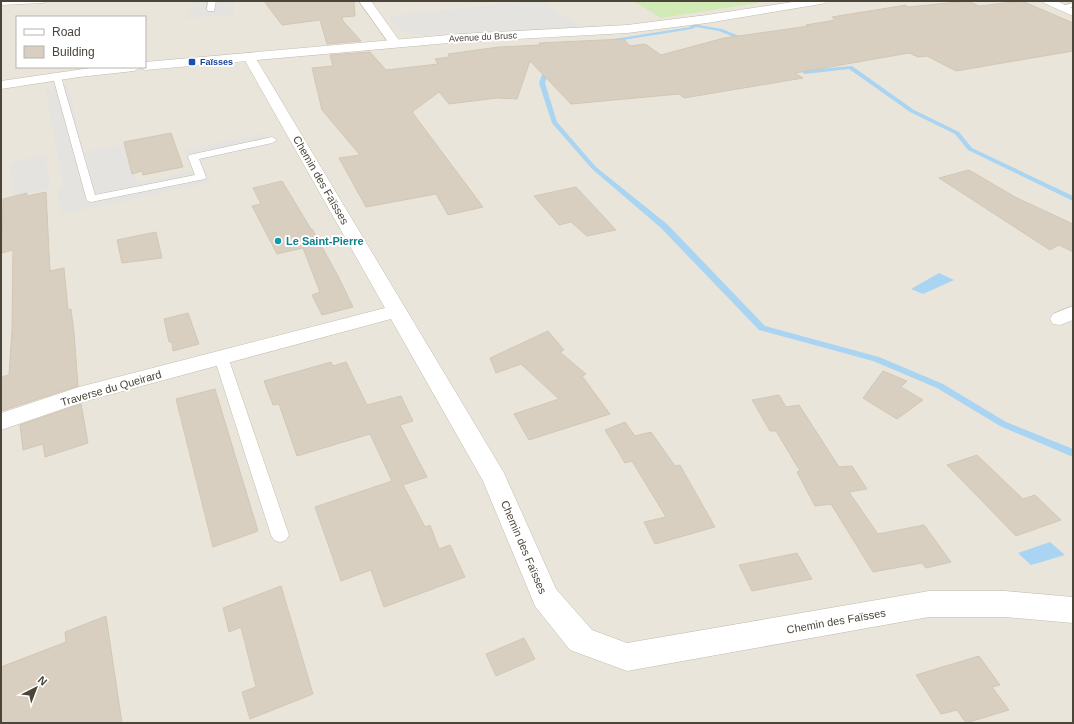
<svg xmlns="http://www.w3.org/2000/svg" width="1074" height="724" viewBox="0 0 1074 724" font-family="Helvetica,sans-serif">
	<style>
		.residential { fill: #eae5da; fill-rule: evenodd }
		.green { fill: #d2eab5 }
		.parking { fill: #e5e3e0 }
		.water { fill: #a9d4f2 }
		.lines { fill: none; stroke-linecap: round; stroke-linejoin: round }
		.stream { fill: #a9d4f2; fill-rule: evenodd }
		.building { fill: #d8cfc1; stroke: #d3c7b4 }
		.service-casing { stroke: #c2bbae; stroke-width: 1 }
		.minor-casing { stroke: #c2bbae; stroke-width: 1 }
		.tertiary-casing { stroke: #c2bbae; stroke-width: 1 }
		.service { fill: #fff; fill-rule: evenodd }
		.minor { fill: #fff; fill-rule: evenodd }
		.tertiary { fill: #fff; fill-rule: evenodd }
		.transit-dot { fill: #1a4fb4; stroke: #fff; stroke-width: 1.5 }
		.culture-dot { fill: #0f9aa8; stroke: #fff; stroke-width: 1.5 }
		.labels { text-anchor: middle; stroke-width: 4; stroke-linejoin: round; paint-order: stroke }
		.far-street-label { font-size: 9px; fill: #4b4439; stroke: #fff }
		.far-transit-label { font-size: 9px; font-weight: bold; fill: #164399; stroke: #fff; text-anchor: start }
		.street-label { font-size: 11px; fill: #4b4439; stroke: #fff }
		.culture-label { font-size: 11px; font-weight: bold; fill: #0d838f; stroke: #fff; text-anchor: start }
	</style>
	<rect width="100%" height="100%" fill="#f6f3ec"/>
	<path class="residential" d="M1 1H1073V723H1ZM17 17H145V67H17Z"/>
	<path class="green" d="M633 1H755L758 3 661 18Z"/>
	<path class="parking" d="M192 1H235L233 15 187 18Z
		M527 1H541L583 28 425 35 407 33 398 29 388 16Z
		M68 84 84 152 125 144 137 183 192 171 184 150 264 134 271 145 201 160 211 182 61 215 56 187 63 185 45 88Z
		M46 155 50 188 13 196 10 163Z"/>
	<path class="water" d="M939 273 954 280 923 294 911 289Z
		M1050 542 1065 555 1031 565 1018 553Z"/>
	<g class="lines">
		<path class="stream" d="M693 24 722 29 751 41 746 42 719 31 696 27 692 29 598 44 595 42 690 27Z
			M546 63 551 64 545 83 557 122 596 167 667 224 765 326 879 357 943 384 1006 422 1073 449V457L1000 426 937 388 873 361 759 330 661 228 592 169 552 123 539 83Z
			M793 65H797L806 70 852 66 914 110 959 132 972 148 1073 196V201L968 150 955 134 910 112 849 69 805 74 793 67Z"/>
	</g>
	<path class="building" d="M264 1H354L355 16 342 17 343 21 361 41 327 44 320 20 282 25Z
		M968 1 979 6 1022 1 1073 23V51L956 71 927 56 918 57 909 53 795 73 803 78 684 98 679 94 571 104 530 61 517 99 497 98 449 104 439 92 412 112 483 207 448 215 436 194 366 207 339 158 360 155 322 110 312 68 333 66 330 55 370 52 386 70 438 64 435 59 449 57 448 54 499 47 540 45 539 43 624 39 630 46 645 44 661 55 724 38 809 26 806 25 835 20 832 17 906 5 908 7Z
		M171 133 183 167 143 175 142 171 132 174 124 142Z
		M969 170 1017 198 1073 224V252L1059 245 1050 250 939 178Z
		M282 181 311 229H312L337 274 353 307 322 315 312 295 320 292 303 248 277 254 252 206 261 204 253 188Z
		M576 187 616 230 587 236 571 222 559 225 534 196Z
		M46 192 50 271 64 268 68 310 71 309 74 333 78 386 1 411V377L9 375 12 329 13 250 2 253 3 199 27 193V196Z
		M156 232 162 258 122 263 117 240Z
		M188 313 199 344 173 351 172 342H169L164 319Z
		M548 331 564 350 560 352 586 374 582 376 610 414 529 440 514 414 559 399 521 364 496 373 490 358Z
		M331 362 333 366 346 362 367 405 401 396 413 421 400 425 427 477 403 485 425 527 430 525 439 549 450 545 465 577 384 607 371 570 341 581 315 507 392 481 370 434 297 456 279 404 273 405 264 381Z
		M883 371 907 381 901 387 923 400 897 419 863 398Z
		M215 389 258 531 213 547 176 399Z
		M779 395 786 407 799 405 839 467 852 466 867 489 849 492 878 534 924 525 951 562 926 568 922 563 873 572 831 504 815 506 797 472 800 471 776 431H770L752 400Z
		M81 404 88 443 45 457 43 444 23 450 20 425Z
		M625 422 635 436 651 432 675 466 680 465 715 527 655 544 644 522 666 517 632 461 625 463 605 430Z
		M977 455 1023 499 1035 495 1061 520 1016 536 947 465Z
		M797 553 812 579 752 591 739 565Z
		M281 586 313 694 250 719 242 692 256 687 241 627 229 632 223 608Z
		M106 616 122 723H1V667L66 642 65 632Z
		M524 638 535 659 496 676 486 654Z
		M979 656 1000 685 992 687 1009 710 966 723 957 710 941 714 916 675Z"/>
	<g class="lines">
		<g class="service-casing">
			<path id="service" d="M1 1H47L43 3 1 5Z
				M208 1H216L214 11H208L207 9Z
				M1073 3V7L1062 9 1058 7Z
				M57 74 61 77 95 195 195 175 188 157 189 155 272 137 277 140 272 143 199 159 206 177 205 179 91 202 87 201 53 77Z
				M221 352 226 354 228 357 289 535 286 540 280 542 274 540 271 535 214 357 216 354Z"/>
		</g>
		<g class="minor-casing">
			<path id="minor" d="M359 1H371L401 43 399 46H391Z
				M1042 1H1057L1073 9V16L1044 3Z
				M249 53 254 54 255 57 504 473 556 589 592 630 627 643 929 591H1005L1073 597V623L1005 617H929L627 671 570 650 535 606 483 481 391 319 86 401 1 430V413L79 387 385 308 243 57 244 54Z
				M1073 306V320L1060 325 1053 324 1050 319 1053 314Z"/>
		</g>
		<g class="tertiary-casing">
			<path id="tertiary" d="M799 1H827L825 3 821 4 707 23 627 33 460 42 145 70 140 68 134 71 79 77 1 89V81L97 67H145V62L460 34 627 25 707 15Z"/>
		</g>
		<use href="#service" class="service"/>
		<use href="#minor" class="minor"/>
		<use href="#tertiary" class="tertiary"/>
	</g>
	<rect class="transit-dot" x="188" y="58" width="8" height="8" rx="2"/>
	<circle class="culture-dot" cx="278" cy="241" r="4"/>
	<g class="labels">
		<g class="far-street-label">
			<text transform="translate(483 37) rotate(-3)" y="3">Avenue du Brusc</text>
		</g>
		<g class="far-transit-label">
			<text x="200" y="65">Faïsses</text>
		</g>
		<g class="street-label">
			<text transform="translate(321 180) rotate(60)" y="4">Chemin des Faïsses</text>
			<text transform="translate(111 388) rotate(-16)" y="4">Traverse du Queirard</text>
			<text transform="translate(524 547) rotate(67)" y="4">Chemin des Faïsses</text>
			<text transform="translate(836 621) rotate(-10)" y="4">Chemin des Faïsses</text>
		</g>
		<g class="culture-label">
			<text x="286" y="245">Le Saint-Pierre</text>
		</g>
	</g>
	<rect width="1074" height="724" fill="none" stroke="#4b4439" stroke-width="4"/>
	<rect x="16" y="16" width="130" height="52" fill="#ffffff" stroke="#b7b4b0"/>
	<rect x="24" y="29" width="20" height="6" fill="#ffffff" stroke="#b7b4b0"/>
	<text x="52" y="36" font-size="12" fill="#4b4439">Road</text>
	<rect x="24" y="46" width="20" height="12" fill="#d8cfc1" stroke="#b7b4b0"/>
	<text x="52" y="56" font-size="12" fill="#4b4439">Building</text>
	<g transform="translate(36 688) rotate(42)" stroke="#ffffff" stroke-width="3" paint-order="stroke">
	<path d="M0-3L7 15L0 10L-7 15Z" fill="#4b4439"/>
	<text y="-6" font-size="11" font-weight="bold" text-anchor="middle" fill="#4b4439">N</text>
	</g>
</svg>
